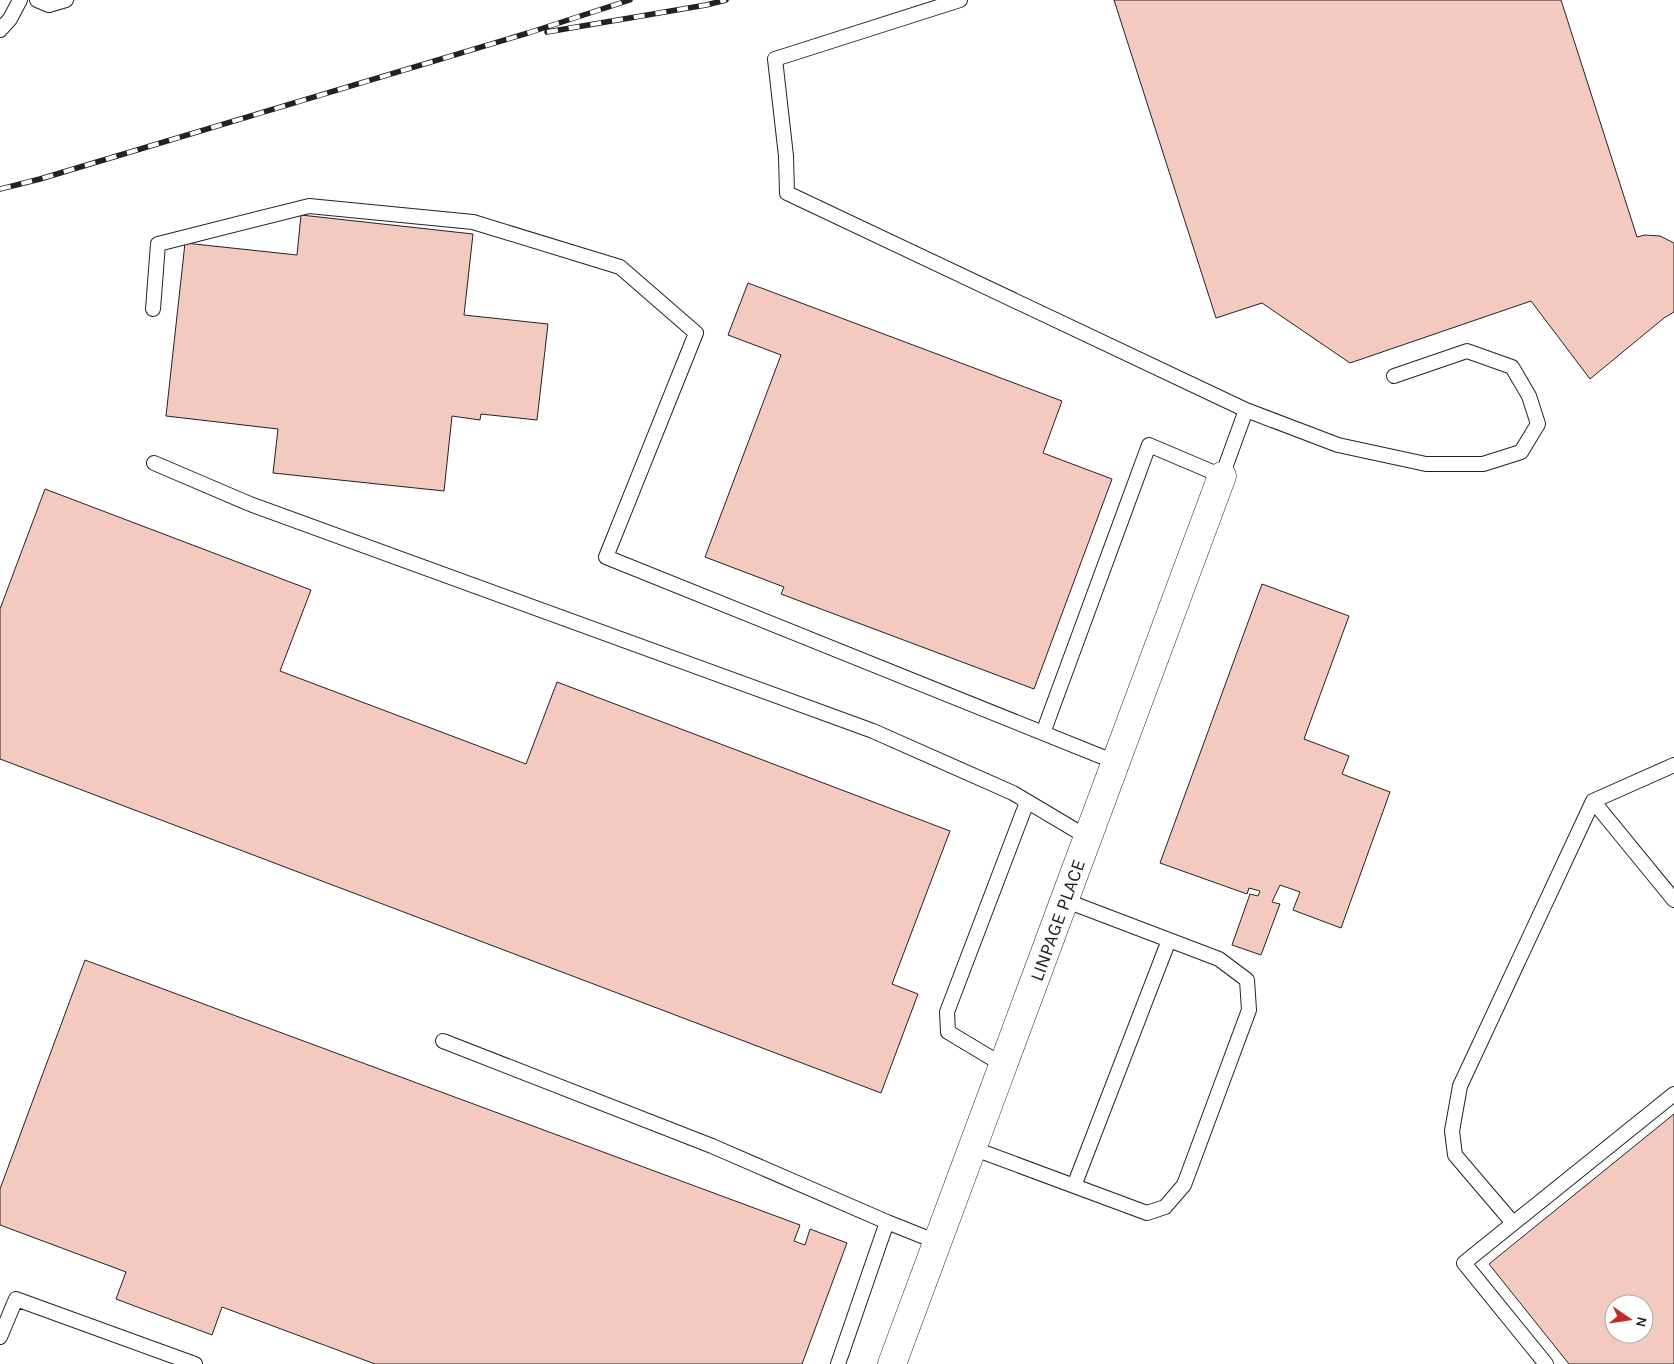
<svg xmlns="http://www.w3.org/2000/svg" width="1674" height="1364" viewBox="0 0 1674 1364" font-family="Karla,sans-serif">
	<style>
		.building { fill: #f3c9c0; stroke: #222; fill-rule: evenodd }
		.lines { fill: none; stroke-linecap: round; stroke-linejoin: round }
		.service-casing { stroke: #222; stroke-width: 16 }
		.minor-casing { stroke: #222; stroke-width: 29 }
		.service { stroke: #fff; stroke-width: 14 }
		.minor { stroke: #fff; stroke-width: 28 }
		.rail-casing { stroke: #222; stroke-width: 5.5 }
		.rail { stroke: #fff; stroke-width: 4; stroke-dasharray: 11; stroke-linecap: butt }
		.labels { text-anchor: middle; stroke-width: 4; stroke-linejoin: round; paint-order: stroke }
		.street-label { font-size: 19px; fill: #222; stroke: #fff }
	</style>
	<rect width="100%" height="100%" fill="#fff"/>
	<path class="building" d="M1114 0H1561L1637 237 1645 235 1660 236 1674 243V312L1664 318 1590 379 1531 301 1350 363 1262 303 1216 318Z
		M301 215 473 234 464 315 548 324 537 420 481 414 480 420 452 416 444 491 273 473 278 429 166 416 185 243 297 255Z
		M748 283 1062 401 1043 453 1112 479 1034 689 781 594 784 587 705 557 781 355 728 335Z
		M45 489 311 590 280 671 526 764 557 682 950 831 892 984 918 994 881 1093 0 759V609Z
		M1262 584 1349 616 1304 739 1349 756 1342 774 1390 792 1341 928 1293 910 1300 892 1280 885 1272 902 1280 904 1261 955 1232 945 1250 894 1258 896 1260 891 1249 888 1247 894 1160 863Z
		M85 960 800 1225 794 1241 805 1245 810 1229 847 1243 802 1364H375L222 1307 212 1335 116 1299 126 1272 0 1225V1189Z
		M1674 1114V1364H1569L1489 1264ZM1614 1304H1644V1334H1614Z"/>
	<g class="lines">
		<g class="service-casing">
			<path id="service" d="M37 0 49 5 66 0
				M960 0 775 59 786 156 787 193 1246 410 1222 476 1149 445 1043 733
				M0 30 10 19 20 0
				M153 309 158 244 309 206 473 222 620 267 696 333 606 557 1115 762
				M1246 410 1338 445 1426 464H1483L1521 452 1538 424 1529 396 1512 367 1467 351 1394 376
				M154 463 250 504 873 731 1013 793 1087 837
				M1674 765 1593 801 1674 900
				M443 1041 712 1146 887 1222
				M1003 1065 948 1032 947 1012 1027 802
				M972 1148 1147 1213 1165 1207 1184 1185 1249 1010 1247 980 1219 959 1064 900
				M1074 1186 1169 940
				M1513 1223 1455 1155 1452 1131 1460 1086 1593 801
				M0 1337 16 1299 195 1364
				M838 1364 887 1222 937 1242
				M1546 1364 1464 1263 1674 1094"/>
		</g>
		<g class="minor-casing">
			<path id="minor" d="M892 1364 1222 476"/>
		</g>
		<use href="#service" class="service"/>
		<use href="#minor" class="minor"/>
		<g class="rail-casing">
			<path id="rail" d="M547 32 706 5 726 0
				M0 189 40 179 528 33 630 0"/>
		</g>
		<use href="#rail" class="rail"/>
	</g>
	<g class="labels">
		<g class="street-label">
			<text transform="translate(1057 920) rotate(-70)" y="7">LINPAGE PLACE</text>
		</g>
	</g>
	<g transform="translate(1629 1319) rotate(103)"><circle r="24" fill="#ffffff" stroke="#a7a7a7"/>
	<path d="M0-4L9 19L0 12L-9 19Z" fill="#c62828"/>
	<text y="-8" font-size="14" font-weight="bold" text-anchor="middle" fill="#222222">N</text>
	</g>
</svg>
